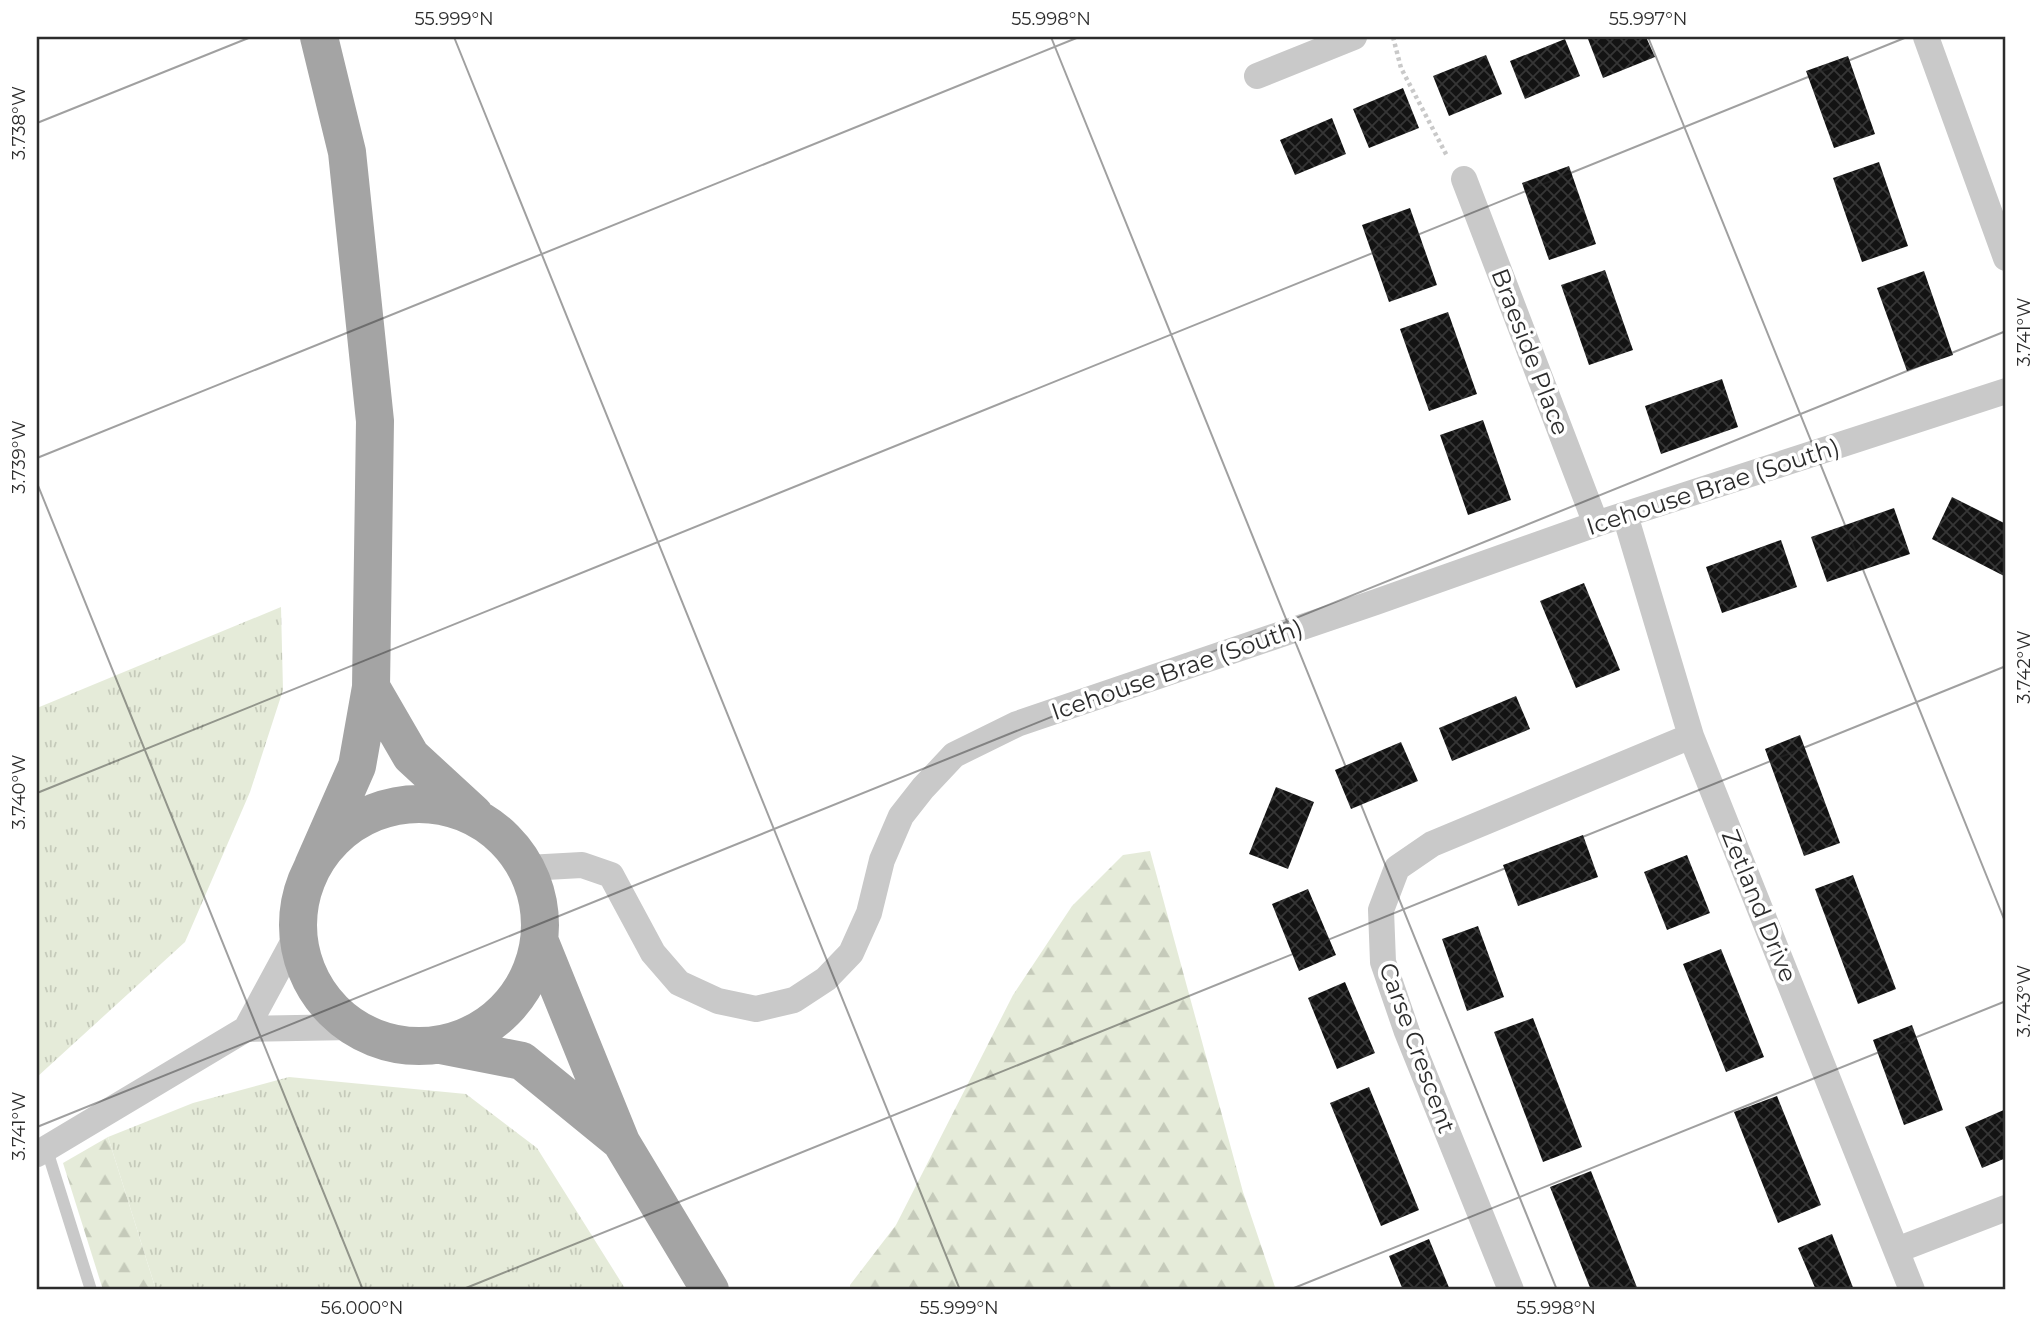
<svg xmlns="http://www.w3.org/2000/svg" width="2043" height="1327" viewBox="0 0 2043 1327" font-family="Montserrat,sans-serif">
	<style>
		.grass { fill: url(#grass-tufts) }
		.forest { fill: url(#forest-firs) }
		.building { fill: url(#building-cross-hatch) }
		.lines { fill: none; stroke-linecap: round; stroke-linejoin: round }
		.path { stroke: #c9c9c9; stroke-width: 4.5; stroke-dasharray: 3.5 3.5; stroke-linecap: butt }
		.lane { stroke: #c9c9c9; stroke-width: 12 }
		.street { stroke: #c9c9c9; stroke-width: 26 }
		.primary { stroke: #a4a4a4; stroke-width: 38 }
		.ticks { fill: none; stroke: #2c2c2c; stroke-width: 2; stroke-opacity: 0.45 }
		.labels { text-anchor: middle; stroke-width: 7; stroke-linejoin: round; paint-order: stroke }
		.street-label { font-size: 24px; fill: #2c2c2c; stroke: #fff }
		.neatline { fill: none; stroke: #2c2c2c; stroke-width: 2.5 }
		.ticks-label { font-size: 18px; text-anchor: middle; fill: #2c2c2c }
	</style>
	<defs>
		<pattern id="grass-tufts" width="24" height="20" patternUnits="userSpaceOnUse" patternTransform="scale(1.75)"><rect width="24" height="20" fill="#e5ebd9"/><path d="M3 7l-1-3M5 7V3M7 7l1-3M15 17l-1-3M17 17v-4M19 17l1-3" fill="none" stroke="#c5caba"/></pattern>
		<pattern id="forest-firs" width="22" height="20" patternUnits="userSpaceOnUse" patternTransform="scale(1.75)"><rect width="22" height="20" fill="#e5ebd9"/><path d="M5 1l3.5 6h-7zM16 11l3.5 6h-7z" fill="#c5caba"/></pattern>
		<pattern id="building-cross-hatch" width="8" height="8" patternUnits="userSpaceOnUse" patternTransform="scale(1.75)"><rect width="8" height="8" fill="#131313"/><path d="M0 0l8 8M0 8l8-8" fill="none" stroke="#363636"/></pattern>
	</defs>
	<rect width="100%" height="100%" fill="#fff"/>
	<path class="grass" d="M281 607 283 690 250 792 185 942 37 1077V708Z
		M289 1077 466 1094 537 1148 626 1290H156L108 1137 193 1103Z"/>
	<path class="forest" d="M1150 851 1243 1192 1276 1290H850V1285L896 1225 1013 995 1072 906 1123 855Z
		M108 1137 156 1290H103L63 1163Z"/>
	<path class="building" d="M1593 37H1646L1655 57 1603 78 1588 39Z
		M1565 39 1580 76 1525 99 1510 61Z
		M1486 55 1502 94 1449 116 1433 76Z
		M1848 56 1875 134 1834 148 1806 71Z
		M1403 88 1419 128 1369 148 1353 109Z
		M1332 118 1346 154 1295 175 1280 140Z
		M1879 162 1908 246 1862 262 1833 178Z
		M1569 166 1596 244 1549 260 1522 183Z
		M1410 208 1437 285 1389 302 1362 225Z
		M1605 270 1633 350 1589 365 1561 285Z
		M1924 271 1953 355 1907 371 1877 288Z
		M1448 312 1477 394 1429 411 1400 329Z
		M1722 379 1738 427 1661 454 1645 406Z
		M1483 420 1511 500 1468 515 1440 435Z
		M1952 497 2006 524V577L1932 539Z
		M1894 508 1910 554 1827 582 1811 537Z
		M1781 540 1797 587 1722 613 1706 567Z
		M1584 583 1620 670 1576 688 1540 601Z
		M1516 696 1530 729 1452 761 1439 728Z
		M1800 735 1840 843 1804 856 1765 749Z
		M1401 742 1418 781 1351 809 1335 770Z
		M1276 787 1314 802 1288 869 1249 854Z
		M1583 835 1598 877 1518 906 1503 865Z
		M1687 855 1710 913 1667 930 1644 872Z
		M1853 875 1896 989 1858 1004 1815 889Z
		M1308 889 1336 955 1299 971 1272 904Z
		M1478 926 1504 997 1467 1011 1442 939Z
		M1721 949 1764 1057 1726 1072 1683 964Z
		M1345 982 1375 1053 1337 1069 1308 998Z
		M1533 1018 1582 1147 1543 1162 1494 1032Z
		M1912 1025 1943 1110 1904 1125 1873 1040Z
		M1369 1087 1419 1210 1381 1226 1330 1103Z
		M1777 1096 1821 1205 1778 1223 1734 1112Z
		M2006 1109V1158L1982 1168 1965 1127Z
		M1591 1171 1638 1290H1591L1550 1187Z
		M1832 1234 1854 1290H1816L1798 1248Z
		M1429 1239 1450 1290H1403L1389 1256Z"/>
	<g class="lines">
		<path class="path" d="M1393 37 1401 68 1447 156"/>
		<path class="lane" d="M46 1147 91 1290"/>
		<path class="street" d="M1926 37 2006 258
			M1257 76 1354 37
			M1464 179 1596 524
			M1625 515 1691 736 1912 1290
			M527 868 582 865 611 875 653 953 679 983 718 1001 756 1009 794 1000 826 979 851 953 869 913 882 860 901 816 923 788 954 755 1017 724 1376 602 1596 524 2006 391
			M246 1029 298 933
			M37 1154 246 1029 353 1027
			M1897 1250 2006 1208
			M1511 1290 1407 1032 1383 962 1381 910 1397 868 1432 844 1691 736"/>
		<path class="primary" d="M371 687 411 756 474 814
			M298 925a121 121 0 1 1 242 0a121 121 0 1 1-242 0Z
			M313 866 357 766 371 687 375 421 347 152 319 37
			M540 942 621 1142 710 1290
			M441 1045 522 1061 620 1141"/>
	</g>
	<path class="ticks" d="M454 37 960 1290M1051 37 1557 1290M1648 37 2006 924M37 123 251 37M37 458 1079 37M37 483 363 1290M37 793 1907 37M37 1127 2006 331M461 1290 2006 666M1289 1290 2006 1001"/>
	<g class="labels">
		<g class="street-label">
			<text transform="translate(1530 352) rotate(69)" y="8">Braeside Place</text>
			<text transform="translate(1713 487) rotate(-18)" y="8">Icehouse Brae (South)</text>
			<text transform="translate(1177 670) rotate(-19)" y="8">Icehouse Brae (South)</text>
			<text transform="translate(1759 906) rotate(68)" y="8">Zetland Drive</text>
			<text transform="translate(1417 1048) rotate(70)" y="8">Carse Crescent</text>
		</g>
	</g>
	<rect width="2043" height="1327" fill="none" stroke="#ffffff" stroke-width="77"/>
	<rect x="38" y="38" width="1966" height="1250" class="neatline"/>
	<g class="ticks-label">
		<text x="454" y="25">55.999°N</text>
		<text x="1051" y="25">55.998°N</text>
		<text x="1648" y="25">55.997°N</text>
		<text transform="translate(19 123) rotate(-90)" y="6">3.738°W</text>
		<text transform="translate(2024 332) rotate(-90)" y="6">3.741°W</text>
		<text transform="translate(19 457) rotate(-90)" y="6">3.739°W</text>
		<text transform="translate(2024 667) rotate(-90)" y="6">3.742°W</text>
		<text transform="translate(19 792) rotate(-90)" y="6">3.740°W</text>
		<text transform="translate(2024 1001) rotate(-90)" y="6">3.743°W</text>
		<text transform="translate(19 1126) rotate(-90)" y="6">3.741°W</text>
		<text x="362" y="1314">56.000°N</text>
		<text x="959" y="1314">55.999°N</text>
		<text x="1556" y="1314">55.998°N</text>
	</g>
</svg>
